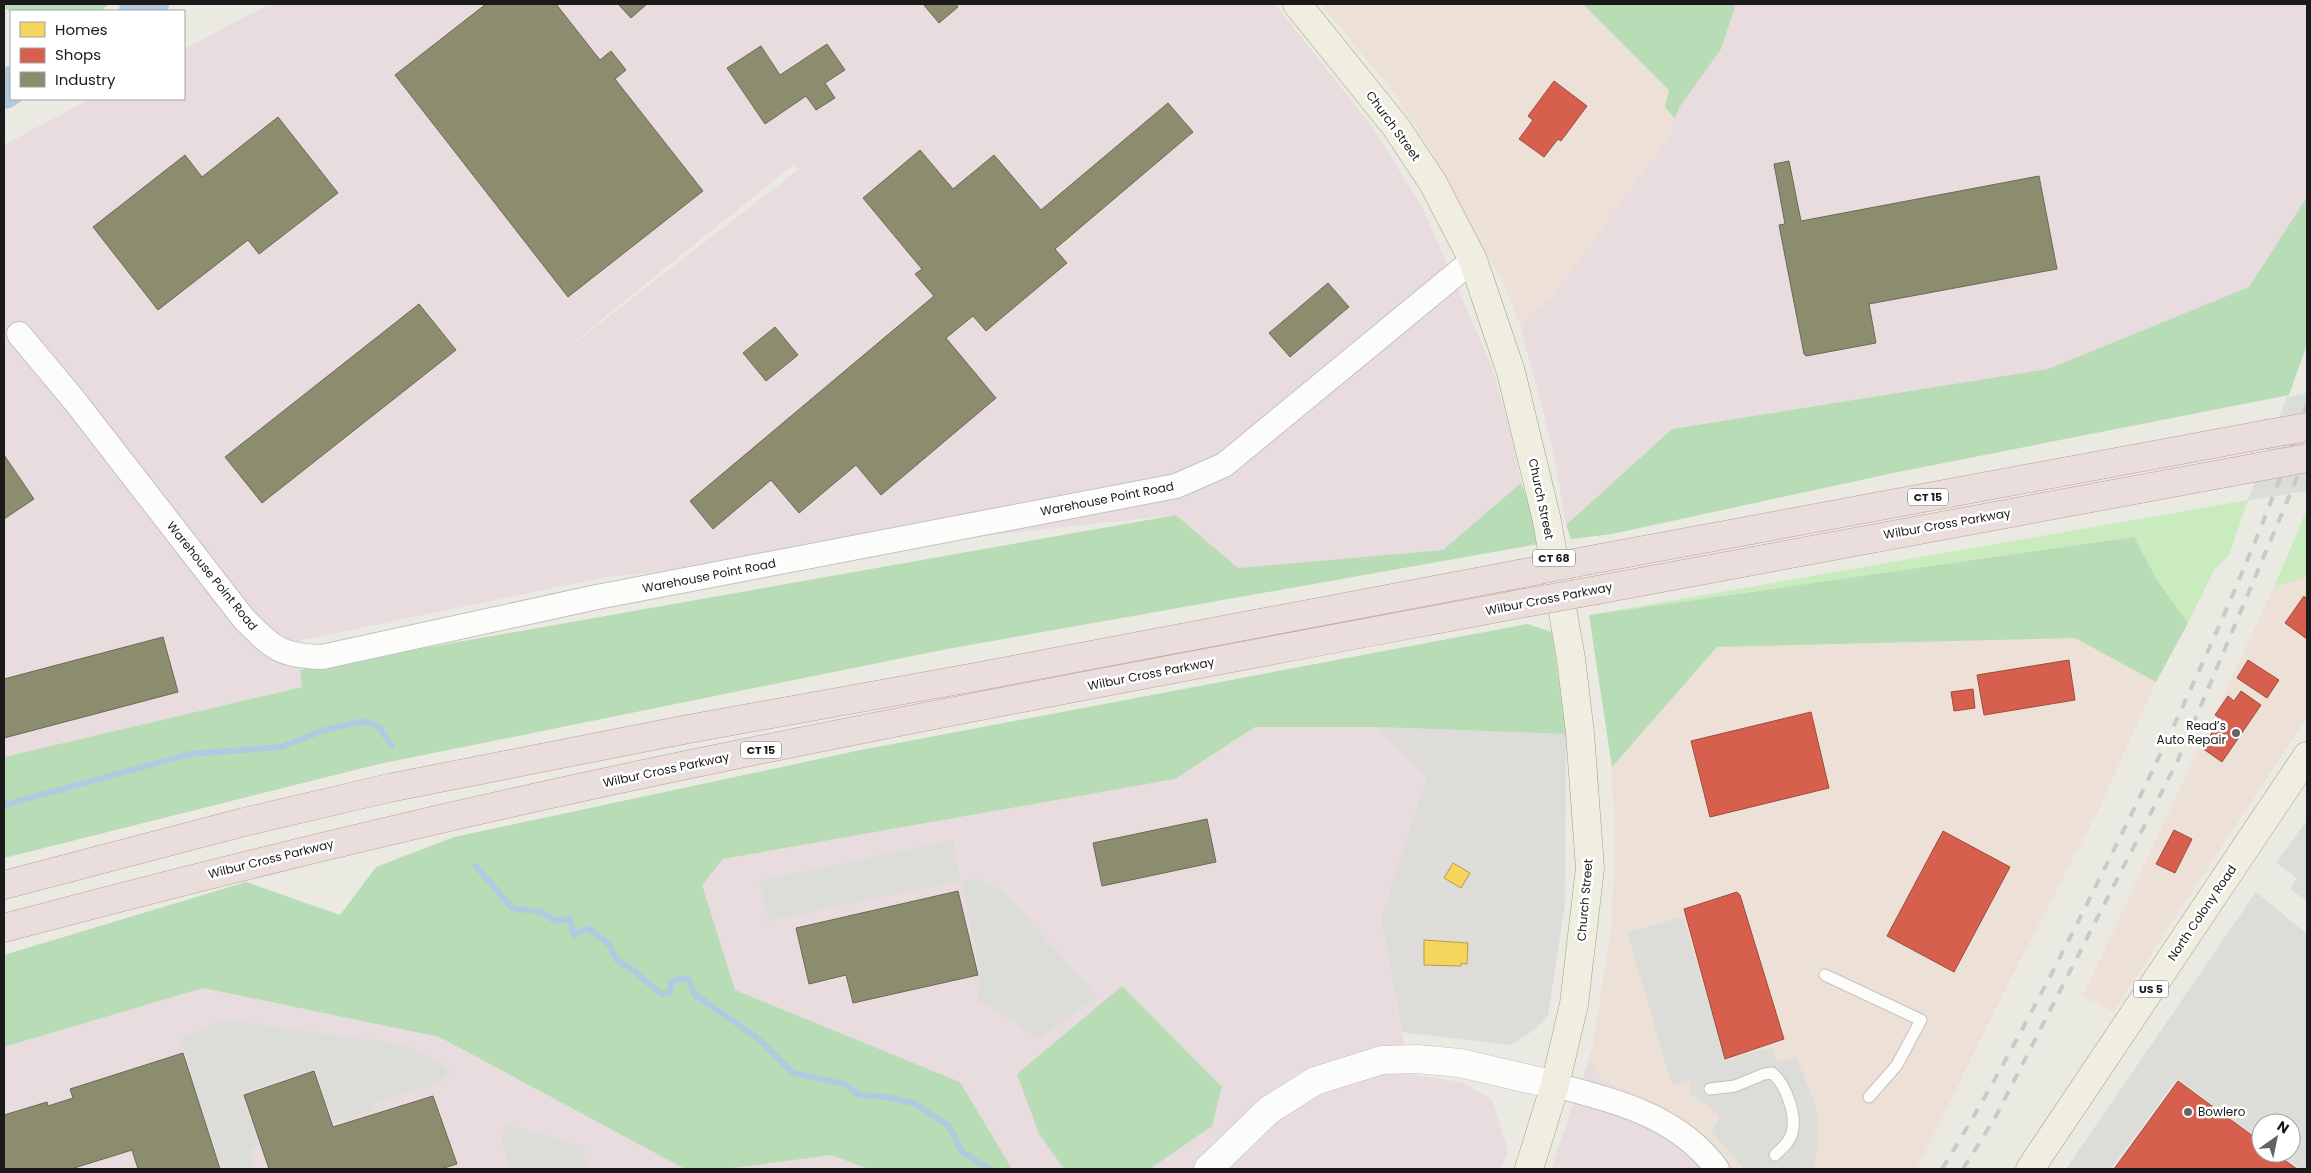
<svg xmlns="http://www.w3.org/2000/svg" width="2311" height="1173" viewBox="0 0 2311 1173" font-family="Poppins,sans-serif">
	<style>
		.residential { fill: #dddcd8 }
		.commercial { fill: #ede0d6 }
		.industrial { fill: #e8dcdf; fill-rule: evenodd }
		.grass { fill: #c9ebbe }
		.forest { fill: #b8dcb5 }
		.parking { fill: #dcdcd8 }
		.homes { fill: #f6d55c; stroke: #b49d48 }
		.shops { fill: #d6604d; stroke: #9e4b3e }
		.industry { fill: #8c8c6e; stroke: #6a6a55 }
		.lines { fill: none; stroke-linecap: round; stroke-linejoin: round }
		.stream { stroke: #b3c9e0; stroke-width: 6 }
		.river { stroke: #b3c9e0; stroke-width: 38 }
		.service-casing { stroke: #c2c2be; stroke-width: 13 }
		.minor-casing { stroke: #c2c2be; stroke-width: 26 }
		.tertiary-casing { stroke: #c2c2be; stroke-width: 29 }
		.primary-casing { stroke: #9f9e80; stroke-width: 29 }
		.motorway-casing { stroke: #c09a98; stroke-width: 29 }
		.service { stroke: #fcfcfb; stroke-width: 11 }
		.minor { stroke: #fcfcfb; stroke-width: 24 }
		.tertiary { stroke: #fcfcfb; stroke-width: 28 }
		.primary { stroke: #f0eee1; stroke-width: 28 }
		.motorway { stroke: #e9dedb; stroke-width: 28 }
		.rail { stroke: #c9c9c8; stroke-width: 4; stroke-dasharray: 10 10; stroke-linecap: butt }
		.motorway-bridge-casing { stroke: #c09a98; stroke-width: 29; stroke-linecap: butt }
		.motorway-bridge { stroke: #e9dedb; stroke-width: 28 }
		.poi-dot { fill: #636360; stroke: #fff; stroke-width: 2 }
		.labels { text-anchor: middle; stroke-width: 5; stroke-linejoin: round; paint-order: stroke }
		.shield { fill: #fff; stroke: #5f5f5f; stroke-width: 1 }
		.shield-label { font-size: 11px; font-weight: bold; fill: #1a1a1a }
		.street-label { font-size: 12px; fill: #1a1a1a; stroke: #fff }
		.poi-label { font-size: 12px; fill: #1a1a1a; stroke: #fff; text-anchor: end }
	</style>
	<rect width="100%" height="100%" fill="#eaeae2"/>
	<path class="residential" d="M1377 727 1566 734 1565 904 1548 1016 1534 1030 1510 1045 1402 1032 1381 919 1426 777Z"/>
	<path class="commercial" d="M1321 4H1583L1669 90 1665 107 1675 119 1668 138 1554 294 1520 325 1503 283 1434 156 1395 94Z
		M2307 577V717L2113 1012 2083 996 2274 587Z
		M2075 638 2156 682 2098 811 2008 984 1917 1169H1732L1728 1161 1666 1108 1606 1081 1594 1068 1592 1050 1611 931 1615 851 1612 767 1717 647Z"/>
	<path class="industrial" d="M270 4H1275L1373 128 1423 209 1492 367 1513 441 1521 483 1443 550 1238 568 1176 515 606 577 297 641 302 687 4 757V145L90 99H184V49ZM794 164 799 169 564 351V350Z
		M1736 4H2307V197L2249 287 2048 369 1672 429 1566 525 1554 453 1520 325 1554 294 1668 138 1679 108 1721 49Z
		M1255 727H1377L1426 777 1381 919 1409 1074 1461 1082 1492 1099 1508 1151 1501 1169H1150L1212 1126 1039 1134 1064 1169H1012L960 1082 735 990 701 885 723 859 1175 779Z
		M203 988 438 1037 685 1169H4V1047Z
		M1592 1050 1594 1068 1606 1081 1666 1108 1728 1161 1732 1169H1551Z
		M831 1155 868 1169H726L754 1164Z"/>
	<path class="grass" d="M2248 500 2229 555 2214 570 2188 623 2157 580 2133 537 1589 615Z
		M2307 509V577L2274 587Z"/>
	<path class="forest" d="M4 4H109L101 11H14L4 9Z
		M1583 4H1736L1721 49 1679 108 1675 119 1665 107 1669 90Z
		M2307 197V344L2289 395 1893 473 1612 534 1571 539 1566 525 1672 429 2048 369 2249 287Z
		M1521 483 1544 543 947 649 379 764 4 858V757L302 687 300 670 1176 515 1238 568 1443 550Z
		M2134 537 2157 580 2188 623 2156 682 2075 638 1717 647 1612 767 1589 615Z
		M1527 624 1552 632 1566 734 1377 727H1255L1175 779 723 859 702 885 735 990 960 1082 1012 1169H868L831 1155 726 1169H685L439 1037 203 988 4 1047V955L246 882 340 915 376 867 454 837 861 750Z
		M1122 986 1222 1087 1212 1126 1150 1169H1064L1039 1134 1017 1074Z"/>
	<path class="parking" d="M2307 393V491L2248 500 2287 397Z
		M2307 820V902L2290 889 2297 878 2276 863Z
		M953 840 960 881 768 921 759 881Z
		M973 878 1002 889 1097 997 1036 1040 1019 1025 986 1004 978 1002 980 970 961 883Z
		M2256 892 2307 934V1169H2300L2278 1153H2291V1123H2261V1141L2177 1079 2111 1169H2066Z
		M1683 917 1726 1060 1772 1047 1776 1060 1783 1062 1796 1057 1816 1106 1818 1124 1817 1153 1813 1169H1744L1711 1131 1720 1118 1717 1113 1689 1093 1691 1085 1689 1079 1672 1085 1627 932Z
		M220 1021H237L406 1045 437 1061 451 1072 437 1084 375 1103V1110L334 1123 315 1068 242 1092 258 1145 250 1151 256 1169H222L180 1038Z
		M506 1124 586 1147 583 1160 588 1162 586 1169H526L517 1167 509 1169 502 1138Z"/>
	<path class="homes" d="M1453 863 1470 873 1461 888 1444 878Z
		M1424 940 1468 943 1467 964 1461 963V966L1424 965Z"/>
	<path class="shops" d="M1554 81 1587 106 1561 141 1558 139 1544 157 1519 139 1533 120 1528 116Z
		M2304 596 2307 599V639L2285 623Z
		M2069 660 2075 700 1984 715 1977 675Z
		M2248 660 2279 680 2267 698 2237 678Z
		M1973 689 1975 708 1954 711 1951 692Z
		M2241 691 2261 705 2222 762 2202 748 2221 719 2215 715 2228 696 2234 701Z
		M1811 712 1829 788 1710 817 1691 741Z
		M2174 830 2192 839 2175 873 2156 864Z
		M1943 831 2010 867 1954 972 1887 936Z
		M1737 892 1740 895 1784 1039 1725 1059 1684 909Z
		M2178 1081 2261 1142V1153H2275L2297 1169H2114Z"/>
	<path class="industry" d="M486 4H556L600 60 611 51 626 70 615 79 703 191 568 297 395 75Z
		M618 4H647L631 18Z
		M923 4H956L958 7 939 23Z
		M827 44 845 70 825 83 835 98 816 110 806 96 765 124 727 68 761 46 780 75Z
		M1168 103 1193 132 1055 249 1067 263 986 331 973 316 946 338 996 398 881 495 856 465 799 513 771 480 713 529 690 501 934 296 915 274 922 269 863 198 920 150 953 189 994 155 1041 210Z
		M278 117 338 193 259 254 248 240 158 310 93 227 185 155 202 177Z
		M1789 161 1801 221 2039 176 2057 269 1869 304 1876 343 1806 356 1804 354 1779 225 1785 224 1774 164Z
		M1328 283 1349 307 1290 357 1269 333Z
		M419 304 456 350 262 503 225 457Z
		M775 327 798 355 766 381 743 353Z
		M4 455 34 499 4 519Z
		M163 637 178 692 4 738V679Z
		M1207 819 1216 862 1102 886 1093 843Z
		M958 891 978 975 853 1003 846 975 809 984 796 928Z
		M183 1053 220 1169H138L132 1150 71 1169H4V1115L47 1102 48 1106 73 1098 70 1089Z
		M314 1071 333 1127 433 1096 457 1164 441 1169H269L244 1095Z"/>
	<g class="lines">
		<path class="stream" d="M4 805 190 754 281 747 325 730 363 721 379 727 392 746
			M476 866 512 908 542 912 555 921 569 918 574 935 587 928 609 944 616 959 633 970 661 994 670 993 671 982 682 978 689 980 694 994 755 1036 793 1073 844 1084 860 1095 887 1097 913 1103 949 1126 962 1152 989 1169"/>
		<path class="river" d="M138 11 150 4
			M4 90 11 85"/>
		<g class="service-casing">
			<path id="service" d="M1825 975 1921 1020 1897 1065 1869 1097
				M1710 1089 1735 1086 1764 1074 1772 1073C1786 1084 1797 1116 1792 1133 1790 1142 1782 1148 1775 1155"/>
		</g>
		<g class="minor-casing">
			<path id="minor" d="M19 334 74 400 244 619C273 648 280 656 322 657L597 597 1176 486 1224 465 1473 260
				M1555 1085C1616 1101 1678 1116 1717 1169"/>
		</g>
		<g class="tertiary-casing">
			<path id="tertiary" d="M1208 1169 1269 1110 1315 1081 1382 1060 1417 1059 1460 1063 1555 1085"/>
		</g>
		<g class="primary-casing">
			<path id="primary" d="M1297 4 1396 127 1433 183 1473 260 1511 372 1547 521 1571 659 1580 733 1590 868 1574 1004 1555 1085 1529 1169
				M2030 1169 2307 756"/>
		</g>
		<g class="motorway-casing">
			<path id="motorway" d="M1590 560 2267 434
				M1597 590 2253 468
				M4 885 244 822 389 788 683 730 981 676 1519 574
				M4 928C233 867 463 811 696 763 971 706 1248 655 1525 603"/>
		</g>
		<use href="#service" class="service"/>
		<use href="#minor" class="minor"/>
		<use href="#tertiary" class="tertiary"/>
		<use href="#primary" class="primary"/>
		<use href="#motorway" class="motorway"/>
		<path class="rail" d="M1942 1169C2013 1054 2073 933 2133 811 2197 679 2259 543 2307 404
			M1963 1169 1996 1116 2178 760 2307 454"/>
		<g class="motorway-bridge-casing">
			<path id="motorway-bridge" d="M2267 434 2307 427
				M2253 468 2307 458
				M1519 574 1590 560
				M1525 603 1597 590"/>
		</g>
		<use href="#motorway-bridge" class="motorway-bridge"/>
	</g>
	<g class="poi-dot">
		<circle cx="2236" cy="733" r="5"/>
		<circle cx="2188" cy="1112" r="5"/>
	</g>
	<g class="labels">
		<g class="shield">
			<rect x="1908" y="488.5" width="40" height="17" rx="4"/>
			<rect x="1533" y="549.5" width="42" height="17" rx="4"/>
			<rect x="741" y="741.5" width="40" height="17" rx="4"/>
			<rect x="2133.5" y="980.5" width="35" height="17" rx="4"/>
		</g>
		<g class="shield-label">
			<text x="1928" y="501">CT 15</text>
			<text x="1554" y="562">CT 68</text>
			<text x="761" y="754">CT 15</text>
			<text x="2151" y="993">US 5</text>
		</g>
		<g class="street-label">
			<text transform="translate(1393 126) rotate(54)" y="4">Church Street</text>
			<text transform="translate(1107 499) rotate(-11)" y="4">Warehouse Point Road</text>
			<text transform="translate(1541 499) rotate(78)" y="4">Church Street</text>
			<text transform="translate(1947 524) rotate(-10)" y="4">Wilbur Cross Parkway</text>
			<text transform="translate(212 576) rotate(51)" y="4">Warehouse Point Road</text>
			<text transform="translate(709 576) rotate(-11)" y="4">Warehouse Point Road</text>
			<text transform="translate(1549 599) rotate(-11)" y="4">Wilbur Cross Parkway</text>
			<text transform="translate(1151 674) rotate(-11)" y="4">Wilbur Cross Parkway</text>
			<text transform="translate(666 770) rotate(-12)" y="4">Wilbur Cross Parkway</text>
			<text transform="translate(271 859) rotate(-14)" y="4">Wilbur Cross Parkway</text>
			<text transform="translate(1585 900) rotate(-85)" y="4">Church Street</text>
			<text transform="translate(2202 913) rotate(-56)" y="4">North Colony Road</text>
		</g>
		<g class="poi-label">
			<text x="2226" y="730">Read’s<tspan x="2226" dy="14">Auto Repair</tspan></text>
			<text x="2198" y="1116" text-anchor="start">Bowlero</text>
		</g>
	</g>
	<rect width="2311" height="1173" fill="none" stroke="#1a1a1a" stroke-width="10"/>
	<rect x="10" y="10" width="175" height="90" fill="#ffffff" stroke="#a3a3a3"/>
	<rect x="20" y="22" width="25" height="15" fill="#f6d55c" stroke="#a3a3a3"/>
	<text x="55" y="35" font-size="15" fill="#1a1a1a">Homes</text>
	<rect x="20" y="48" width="25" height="15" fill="#d6604d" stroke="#a3a3a3"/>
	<text x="55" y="60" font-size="15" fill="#1a1a1a">Shops</text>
	<rect x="20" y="72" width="25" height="15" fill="#8c8c6e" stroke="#a3a3a3"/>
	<text x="55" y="85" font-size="15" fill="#1a1a1a">Industry</text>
	<g transform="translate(2276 1138) rotate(33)"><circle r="24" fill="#ffffff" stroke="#a3a3a3"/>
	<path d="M0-4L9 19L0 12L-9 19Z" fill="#636360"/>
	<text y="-8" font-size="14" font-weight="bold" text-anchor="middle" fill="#1a1a1a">N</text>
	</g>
</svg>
